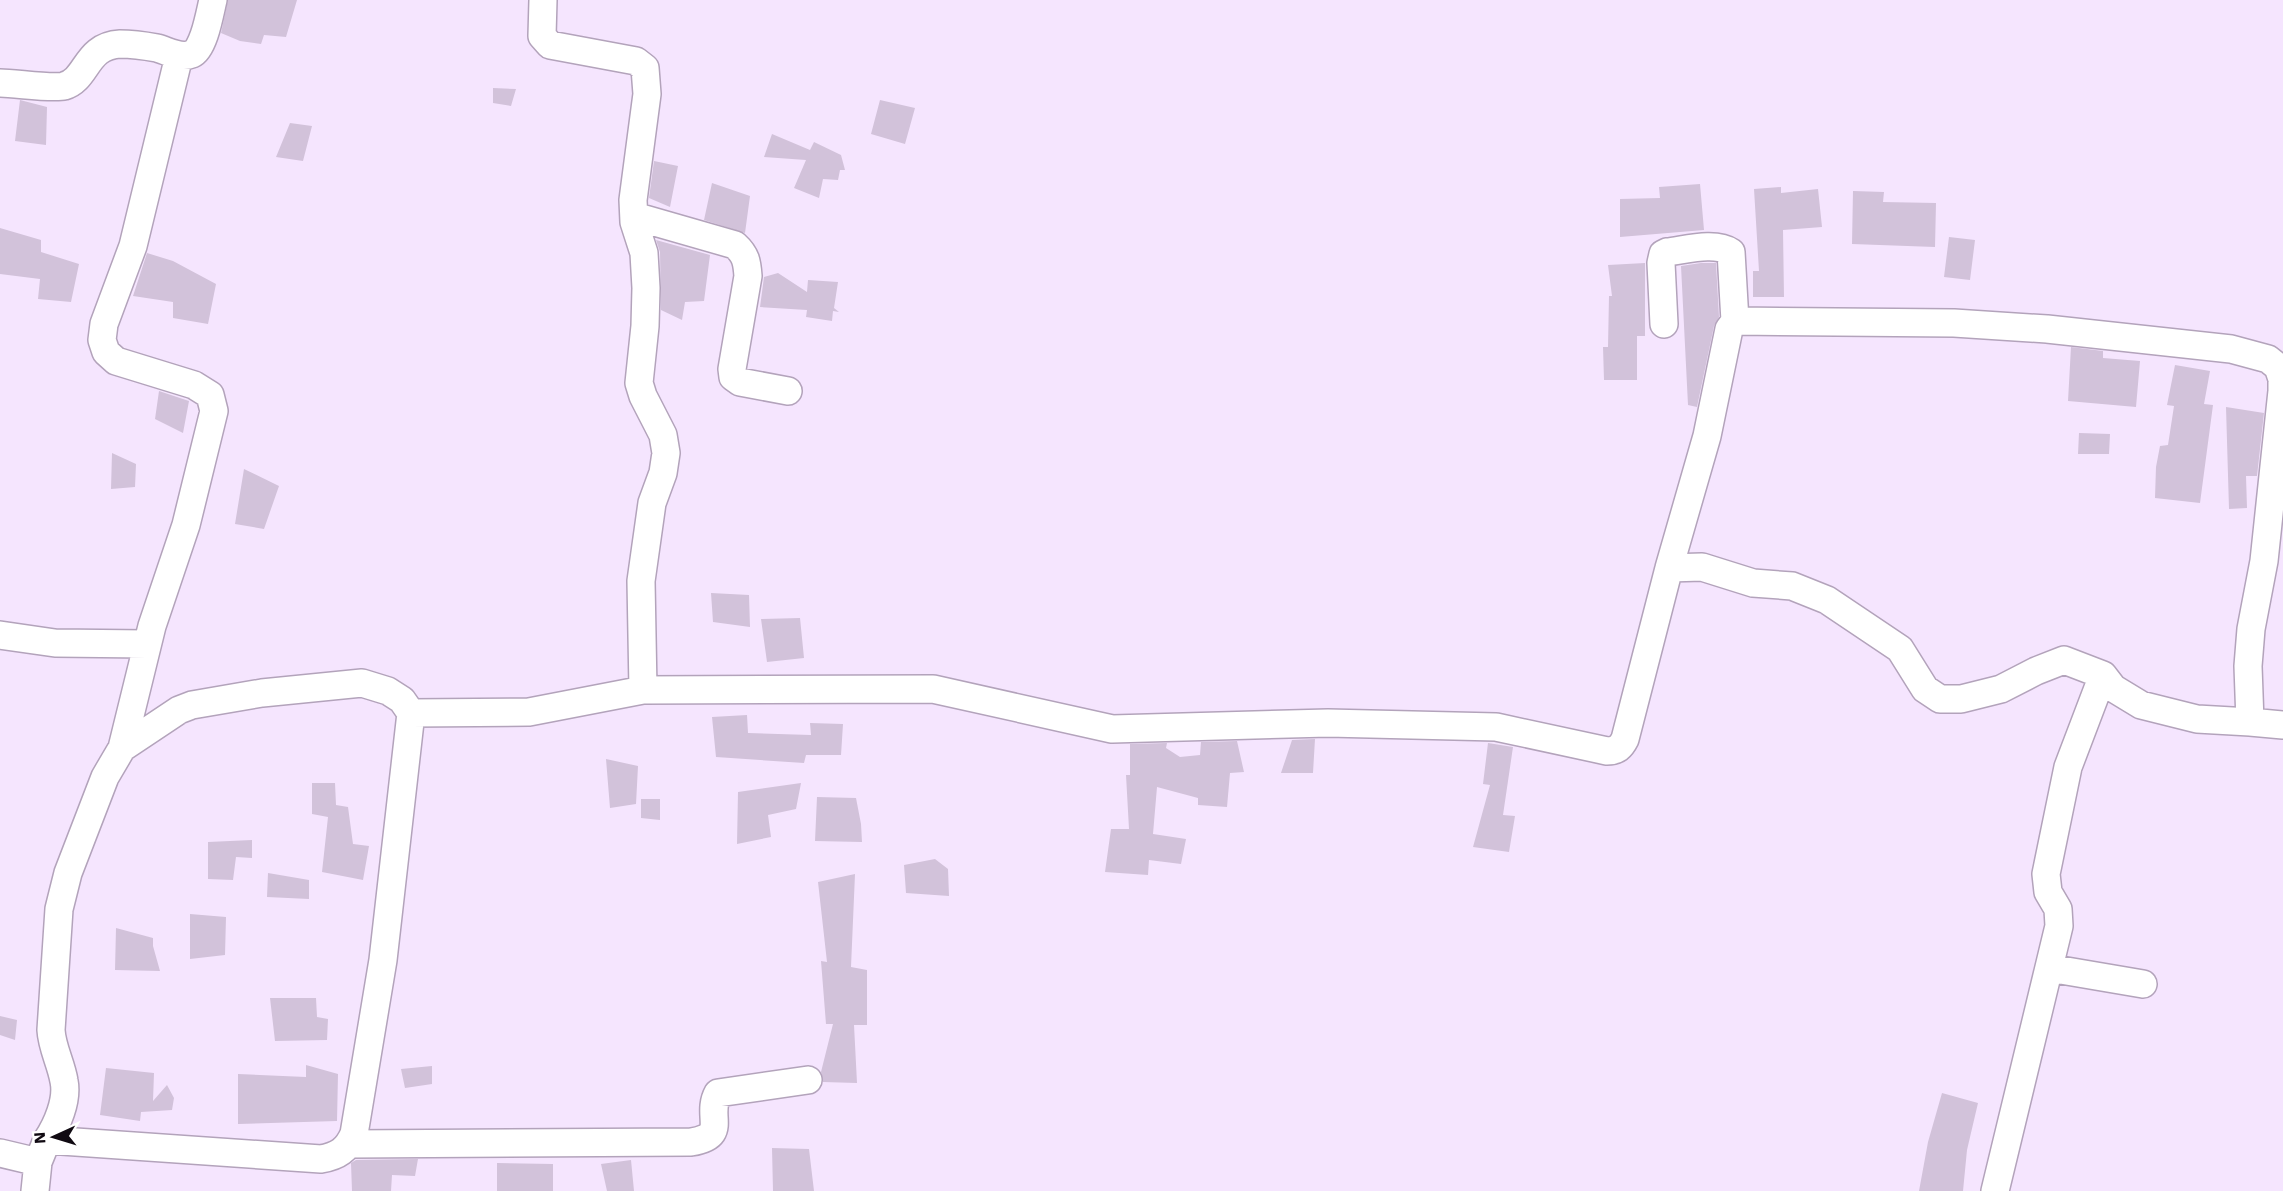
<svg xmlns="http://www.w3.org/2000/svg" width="2283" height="1191" viewBox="0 0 2283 1191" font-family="'Work Sans',sans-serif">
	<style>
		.building { fill: #d2c2da }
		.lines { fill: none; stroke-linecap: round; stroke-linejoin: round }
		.minor-casing { stroke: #b3a3bb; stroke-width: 30 }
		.minor { stroke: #fff; stroke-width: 27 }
	</style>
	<rect width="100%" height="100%" fill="#f5e5fe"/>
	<path class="building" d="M228 0H297L286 37 264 35 261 44 240 41 221 33Z
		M493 88 516 89 511 106 493 103Z
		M20 100 47 107 46 145 15 141Z
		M880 100 915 108 905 144 871 134Z
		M290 123 312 126 303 161 276 157Z
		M772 134 810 150 814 142 841 155 845 170H840L838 180 823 179 819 198 794 188 806 160 764 157Z
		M654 161 678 166 670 207 649 198Z
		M712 183 750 196 745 233 704 220Z
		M1700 184 1704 230 1620 237V199L1660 198 1659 187Z
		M1781 187V193L1818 189 1822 227 1783 230 1784 297H1753V271H1759L1754 189Z
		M1853 191 1884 192 1883 202 1936 203 1935 247 1852 244Z
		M0 228 41 240V252L79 264 71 302 38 299 40 279 0 274Z
		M1949 237 1975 240 1970 280 1944 277Z
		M656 240 710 255 704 301 685 302 682 320 661 310 660 252Z
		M147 253 173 261 216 284 208 324 173 318V302L133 296Z
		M1645 263V336H1637V380H1604L1603 347H1608L1609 296H1612L1608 265Z
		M1701 263H1716L1719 317 1714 326 1697 407 1688 405 1681 266Z
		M778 273 807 292 808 280 838 282 834 308 839 312 833 311 832 321 806 317 807 310 760 307 764 277Z
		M2071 347 2103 351V358L2140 361 2136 407 2068 401Z
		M2175 365 2210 371 2204 404 2213 405 2200 503 2155 498 2156 467 2160 446 2168 445 2174 406 2167 405Z
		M159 391 189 401 183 433 155 419Z
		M2226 407 2264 413 2257 476H2246L2247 508 2229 509Z
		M2079 433 2110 434 2109 454H2078Z
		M112 453 136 464 135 487 111 489Z
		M244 469 279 486 264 529 235 524Z
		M711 593 749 595 750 627 713 622Z
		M800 618 804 658 767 662 761 619Z
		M747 715 748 733 811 735 810 723 843 724 841 755H806L804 763 716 757 712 717Z
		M1315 739 1313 773H1281L1292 740Z
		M1237 741 1244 772 1230 773 1227 807 1198 805V798L1157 787 1153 834 1186 839 1181 864 1149 860 1148 875 1105 872 1111 829H1129L1126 775H1130V744L1167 743 1166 748 1180 757 1200 755 1201 742Z
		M1488 743 1513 747 1503 815 1515 816 1509 852 1473 847 1490 785 1483 784Z
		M606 759 638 766 636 804 610 808Z
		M312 783H335L336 805 348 807 353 844 369 846 363 880 322 872 328 817 312 814Z
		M801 783 796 809 768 815 771 837 737 844 738 792Z
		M817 797 856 798 861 824 862 842 815 841Z
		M641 799H660V820L641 818Z
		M252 840V858L236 857 233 880 208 879V842Z
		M935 859 948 869 949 896 906 893 904 865Z
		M268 873 309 880V899L267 897Z
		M855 874 851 967 867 970V1025H854L857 1083 823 1082 821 1072 833 1024H826L821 961 827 962 818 882Z
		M190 914 226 917 225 955 190 959Z
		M116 928 153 938V946L160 971 115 970Z
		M270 998H316L317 1017 328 1019 327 1040 275 1041Z
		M0 1016 17 1020 15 1040 0 1035Z
		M306 1065 338 1074 337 1121 238 1124V1074L306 1077Z
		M432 1066V1084L405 1088 401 1069Z
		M106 1068 154 1073 153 1101 167 1085 174 1098 172 1110 141 1112 140 1121 100 1115Z
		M1942 1093 1978 1103 1967 1150 1963 1191H1919L1928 1142Z
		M772 1148 809 1149 814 1191H773Z
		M418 1159 415 1176 392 1175 391 1191H352L351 1163 356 1160Z
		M631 1160 634 1191H607L601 1164Z
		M497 1163 553 1164V1191H497Z"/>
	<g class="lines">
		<g class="minor-casing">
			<path id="minor" d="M543 0 542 36 550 45 636 61 645 68 647 94 633 200 634 222 644 253 646 288 645 326 639 383 643 396 663 435 666 453 663 473 652 503 641 581 643 690
				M0 83C15 83 52 89 64 86 88 79 85 46 120 44 131 44 146 46 157 48 168 51 180 59 192 54 204 49 210 12 213 0
				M634 216 735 245C746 255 747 262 748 276L732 369 733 377 740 382 788 391
				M1664 324 1661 263 1663 254 1667 252C1685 250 1715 241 1731 252L1735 321
				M1669 568 1702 567 1753 583 1792 586 1827 600 1900 649 1925 689 1940 699H1961L2001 689 2036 671 2064 660 2103 675 2113 688 2141 705 2197 719 2250 722
				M0 635 55 643 147 644
				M122 748 152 626 186 525 214 411 210 395 194 385 116 361 106 352 102 340 104 324 133 246 179 56
				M2049 968 2143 984
				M47 1140C57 1125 68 1100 64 1081 61 1063 52 1048 51 1030L59 909 68 873 105 777 122 748 179 710 192 705 262 693 362 683 388 691 402 700 411 713
				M350 1144 691 1142C730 1136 705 1116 718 1093L808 1080
				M0 1153 38 1162
				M35 1191 38 1162 47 1140 321 1159C338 1156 347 1150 354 1134L383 960 411 713 529 712 643 690 933 689 1112 729 1328 723 1496 727 1607 751C1617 751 1621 747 1625 739L1669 568 1707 436 1729 329 1735 321 1954 323 2047 329 2231 349 2268 359 2278 367 2282 379V391L2264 561 2251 629 2248 666 2250 722 2283 725
				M1995 1191 2059 926 2058 909 2048 892 2046 874 2068 767 2103 675"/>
		</g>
		<use href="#minor" class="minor"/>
	</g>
	<g transform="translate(54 1137) rotate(266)" stroke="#ffffff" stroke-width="4.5" paint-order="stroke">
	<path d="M0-4.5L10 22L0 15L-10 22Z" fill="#100a12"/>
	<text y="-9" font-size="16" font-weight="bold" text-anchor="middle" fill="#100a12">N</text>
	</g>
</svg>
